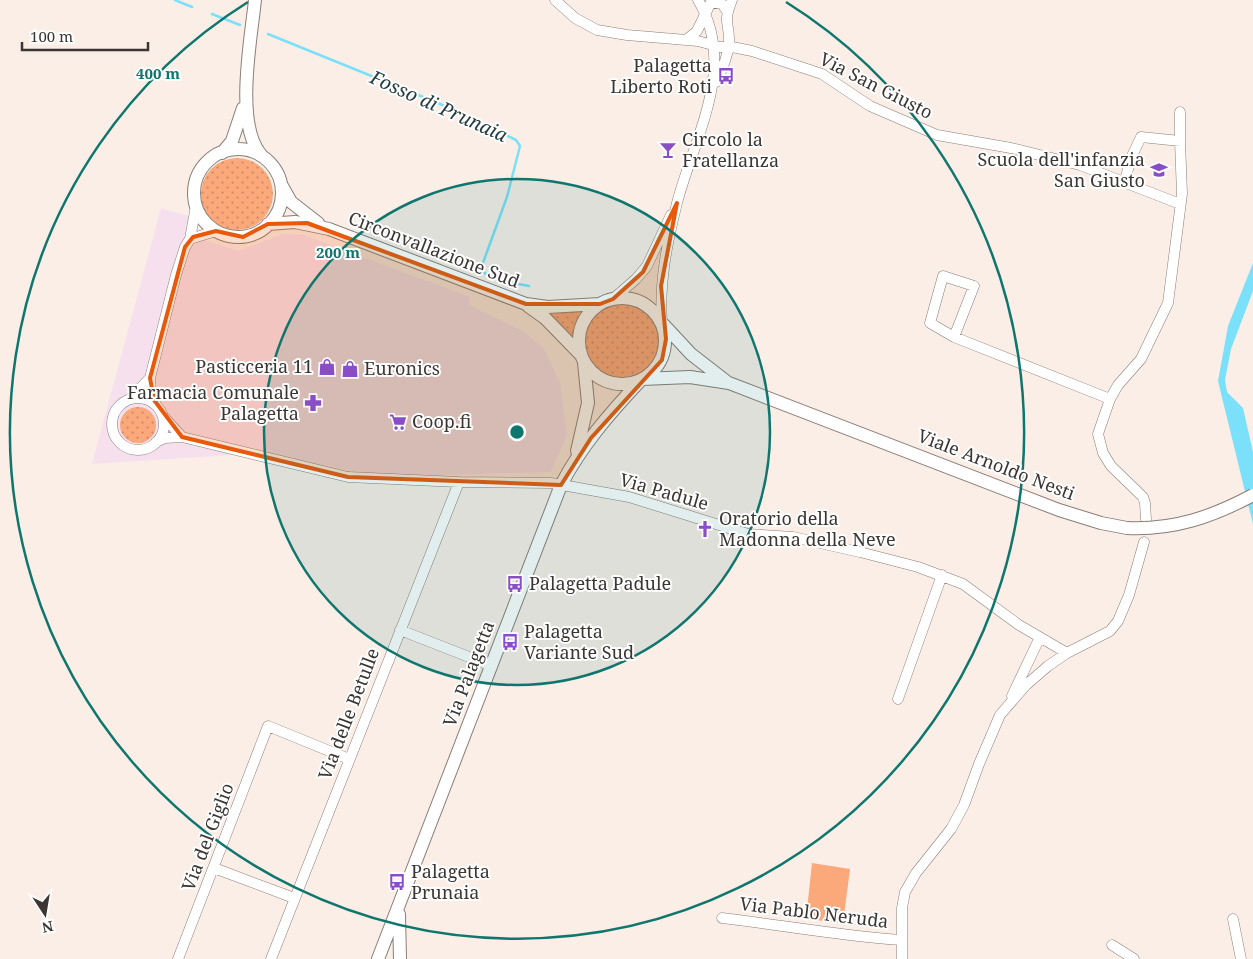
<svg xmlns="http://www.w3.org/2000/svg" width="1253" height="959" viewBox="0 0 1253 959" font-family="'Noto Serif',serif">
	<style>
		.commercial { fill: #f6e0ee }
		.grass { fill: url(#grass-dots) }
		.green { fill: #fba87b }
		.water { fill: #7be0f9 }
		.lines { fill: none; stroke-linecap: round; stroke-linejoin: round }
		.stream { stroke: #7be0f9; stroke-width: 2.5 }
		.minor-casing { stroke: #8a7e78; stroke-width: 11 }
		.tertiary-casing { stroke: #8a7e78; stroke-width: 14 }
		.minor { stroke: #fff; stroke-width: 10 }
		.tertiary { stroke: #fff; stroke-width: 12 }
		.tertiary-bridge-casing { stroke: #8a7e78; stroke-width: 14; stroke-linecap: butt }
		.tertiary-bridge { stroke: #fff; stroke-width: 12 }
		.marked { fill: #e8590c; fill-opacity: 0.2; stroke: #e8590c; stroke-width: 4; stroke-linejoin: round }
		.ring { fill: none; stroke: #0f766e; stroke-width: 2.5 }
		.labels { text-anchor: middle; stroke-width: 4; stroke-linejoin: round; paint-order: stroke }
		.poi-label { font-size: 18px; fill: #3b3633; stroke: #fefefe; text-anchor: start }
		.street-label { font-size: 18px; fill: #3b3633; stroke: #fefefe }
		.water-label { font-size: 19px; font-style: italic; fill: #253c43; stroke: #fefefe }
		.centre { fill: #0f766e; stroke: #fefefe; stroke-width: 2.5 }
		.ring-label { font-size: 15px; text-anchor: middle; font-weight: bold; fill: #0f766e; stroke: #fefefe; stroke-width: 4; stroke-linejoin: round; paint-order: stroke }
	</style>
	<defs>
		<pattern id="grass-dots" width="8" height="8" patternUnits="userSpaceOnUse" patternTransform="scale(1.25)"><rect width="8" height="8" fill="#fba87b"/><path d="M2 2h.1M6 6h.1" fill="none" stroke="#cc8a65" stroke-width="1.8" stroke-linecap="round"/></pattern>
	</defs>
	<rect width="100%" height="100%" fill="#fbeee7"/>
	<path class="commercial" d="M161 208 189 216 204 240 238 251 283 234 304 235 470 297 469 305 521 330 543 347 560 383 567 435 551 472 438 475 357 472 265 453 92 464Z"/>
	<path class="grass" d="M201 194a36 36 0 1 1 72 0a36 36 0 1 1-72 0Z
		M585 341a38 38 0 1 1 76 0a38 38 0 1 1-76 0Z
		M581 311 572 338 550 314Z
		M120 425a18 18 0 1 1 36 0a18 18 0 1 1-36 0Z"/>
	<path class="green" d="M812 863 850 869 843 923 806 919Z"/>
	<path class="water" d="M1253 263V291L1231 349 1225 380 1227 392 1243 408 1253 452V524L1218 381 1228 326Z"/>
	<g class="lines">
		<path class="stream" d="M175 0 192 7
			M212 14 240 25
			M268 34 438 103 516 140 520 146 507 197 480 271 503 281 529 286"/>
		<g class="minor-casing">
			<path id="minor" d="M555 0 575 18 597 30 627 35 698 41 720 47H732L752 51 822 74 870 106 937 135 1011 148 1080 165 1180 204
				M686 40 697 31 711 2 722 4 727 11
				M716 82C722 70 728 57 729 43 730 22 722 25 732 0
				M1180 112V141
				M1124 183 1132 156 1141 137 1180 141 1182 194 1168 303 1141 359 1118 385 1110 399 1098 434 1103 453 1111 466 1143 497 1145 503 1146 519
				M196 206 190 239 216 231
				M613 299 636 279 647 266 671 215
				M662 323C659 282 667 243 677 203 694 137 738 67 698 0
				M954 337 974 286 943 276 930 323 954 337 1110 399
				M150 378 176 275 185 247 190 239
				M112 424a26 26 0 1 1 52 0a26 26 0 1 1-52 0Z
				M130 399 150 378 151 393 156 405
				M182 437 348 477 459 482 551 483 629 497 748 534 793 537 860 552 918 567 963 584 1019 625 1067 653
				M156 442 165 438 182 437 162 415
				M400 630 492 666
				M1012 696 1040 637
				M898 699 942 575
				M214 868 294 898
				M722 918C782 925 841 936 901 940
				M1233 919 1241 959
				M1112 945 1134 959
				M178 959 268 726 349 759
				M271 959 459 482
				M902 959V908L905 892 916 873 951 829 964 805 979 764 1000 715 1026 685 1048 666 1067 653 1110 631 1118 621 1129 595 1144 542"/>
		</g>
		<g class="tertiary-casing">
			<path id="tertiary" d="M255 0C251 39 234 126 262 156
				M194 193a44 44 0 1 1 88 0a44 44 0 1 1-88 0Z
				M222 153 232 141 243 108
				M282 186 291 202 318 223
				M268 224 295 222 329 229 526 304 548 307 600 304
				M579 341a43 43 0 1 1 86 0a43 43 0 1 1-86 0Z
				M528 306 545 318 581 355
				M664 325 691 354 727 382
				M642 379 690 377 729 383 1059 510 1101 523 1127 528
				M577 451 588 403 584 363
				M399 914 400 959
				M378 959 561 485C582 445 610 413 640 381"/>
		</g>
		<use href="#minor" class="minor"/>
		<use href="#tertiary" class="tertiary"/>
		<g class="tertiary-bridge-casing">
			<path id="tertiary-bridge" d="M1127 528C1174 530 1212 517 1253 495"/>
		</g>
		<use href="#tertiary-bridge" class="tertiary-bridge"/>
	</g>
	<path class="marked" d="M677 203 661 286 666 339 662 360 591 438 561 485 348 477 182 437 154 400 150 378 185 247 193 237 216 231 243 237 268 224 307 223 526 304H600L613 299 643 272Z"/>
	<circle cx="517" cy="432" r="253" fill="#0f766e" fill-opacity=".12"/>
	<g class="ring">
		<circle cx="517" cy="432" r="253"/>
		<path d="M786 2A507 507 0 1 1 248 2"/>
	</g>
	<defs>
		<g id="bus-bare" transform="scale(1.35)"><path d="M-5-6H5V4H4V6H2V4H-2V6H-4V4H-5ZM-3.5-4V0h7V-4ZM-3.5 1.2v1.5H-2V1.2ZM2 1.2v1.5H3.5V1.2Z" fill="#894ec5" stroke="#fefefe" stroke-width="2.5" paint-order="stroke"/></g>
		<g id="bar-bare" transform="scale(1.35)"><path d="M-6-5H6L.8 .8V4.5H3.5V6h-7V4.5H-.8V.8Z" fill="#894ec5" stroke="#fefefe" stroke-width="2.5" paint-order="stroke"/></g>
		<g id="school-bare" transform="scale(1.35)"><path d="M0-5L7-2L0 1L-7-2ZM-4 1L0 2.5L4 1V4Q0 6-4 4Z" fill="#894ec5" stroke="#fefefe" stroke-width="2.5" paint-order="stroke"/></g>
		<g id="shop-bare" transform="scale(1.35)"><path d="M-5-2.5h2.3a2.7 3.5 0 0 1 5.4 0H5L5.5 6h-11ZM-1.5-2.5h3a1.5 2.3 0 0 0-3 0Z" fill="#894ec5" stroke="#fefefe" stroke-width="2.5" paint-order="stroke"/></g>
		<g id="pharmacy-bare" transform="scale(1.35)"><path d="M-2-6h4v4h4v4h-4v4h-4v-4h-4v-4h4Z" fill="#894ec5" stroke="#fefefe" stroke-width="2.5" paint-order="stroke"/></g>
		<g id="supermarket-bare" transform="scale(1.35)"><path d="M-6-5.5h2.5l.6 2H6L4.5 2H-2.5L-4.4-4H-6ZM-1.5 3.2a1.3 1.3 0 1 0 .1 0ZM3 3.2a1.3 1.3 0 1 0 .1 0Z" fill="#894ec5" stroke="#fefefe" stroke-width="2.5" paint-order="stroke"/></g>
		<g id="church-bare" transform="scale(1.35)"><path d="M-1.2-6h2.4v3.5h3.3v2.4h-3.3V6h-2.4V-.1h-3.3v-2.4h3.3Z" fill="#894ec5" stroke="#fefefe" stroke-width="2.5" paint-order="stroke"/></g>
	</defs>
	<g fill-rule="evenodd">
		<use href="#bus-bare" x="726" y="76"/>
		<use href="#bar-bare" x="668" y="150"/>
		<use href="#school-bare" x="1159" y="170"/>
		<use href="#shop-bare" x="327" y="367"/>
		<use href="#shop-bare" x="350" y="369"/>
		<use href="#pharmacy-bare" x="313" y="403"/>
		<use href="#supermarket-bare" x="398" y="422"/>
		<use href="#church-bare" x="705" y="529"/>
		<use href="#bus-bare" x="515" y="584"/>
		<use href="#bus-bare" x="510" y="642"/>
		<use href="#bus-bare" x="397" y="882"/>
	</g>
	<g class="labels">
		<g class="poi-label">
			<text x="712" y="72" text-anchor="end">Palagetta<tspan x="712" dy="21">Liberto Roti</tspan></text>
			<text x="682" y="146">Circolo la<tspan x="682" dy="21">Fratellanza</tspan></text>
			<text x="1145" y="166" text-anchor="end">Scuola dell'infanzia<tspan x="1145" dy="21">San Giusto</tspan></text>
			<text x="313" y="373" text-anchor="end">Pasticceria 11</text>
			<text x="364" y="375">Euronics</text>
			<text x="299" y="399" text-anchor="end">Farmacia Comunale<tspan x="299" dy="21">Palagetta</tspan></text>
			<text x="412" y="428">Coop.fi</text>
			<text x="719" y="525">Oratorio della<tspan x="719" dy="21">Madonna della Neve</tspan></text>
			<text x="529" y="590">Palagetta Padule</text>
			<text x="524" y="638">Palagetta<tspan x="524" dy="21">Variante Sud</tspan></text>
			<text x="411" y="878">Palagetta<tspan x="411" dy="21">Prunaia</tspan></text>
		</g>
		<g class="street-label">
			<text transform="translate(876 86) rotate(27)" y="6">Via San Giusto</text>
			<text transform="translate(434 250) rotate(21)" y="6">Circonvallazione Sud</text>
			<text transform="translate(996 465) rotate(21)" y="6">Viale Arnoldo Nesti</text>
			<text transform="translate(664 492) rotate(16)" y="6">Via Padule</text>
			<text transform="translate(469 674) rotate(-69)" y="6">Via Palagetta</text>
			<text transform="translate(349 714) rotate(-69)" y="6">Via delle Betulle</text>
			<text transform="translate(208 837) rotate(-69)" y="6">Via del Giglio</text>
			<text transform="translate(814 913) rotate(7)" y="6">Via Pablo Neruda</text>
		</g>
		<g class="water-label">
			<text transform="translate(439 106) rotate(24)" y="7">Fosso di Prunaia</text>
		</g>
	</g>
	<circle cx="517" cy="432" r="8" class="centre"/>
	<g class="ring-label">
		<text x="158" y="79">400 m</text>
		<text x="338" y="258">200 m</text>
	</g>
	<g transform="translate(45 914) rotate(168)" stroke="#fefefe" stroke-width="4" paint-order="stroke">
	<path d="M0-4L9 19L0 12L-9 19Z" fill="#3b3633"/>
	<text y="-8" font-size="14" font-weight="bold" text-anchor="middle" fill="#3b3633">N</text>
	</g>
	<path d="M22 42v8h126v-8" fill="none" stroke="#3b3633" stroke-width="2.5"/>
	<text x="30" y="42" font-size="15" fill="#3b3633" stroke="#fefefe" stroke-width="4" paint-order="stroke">100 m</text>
</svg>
